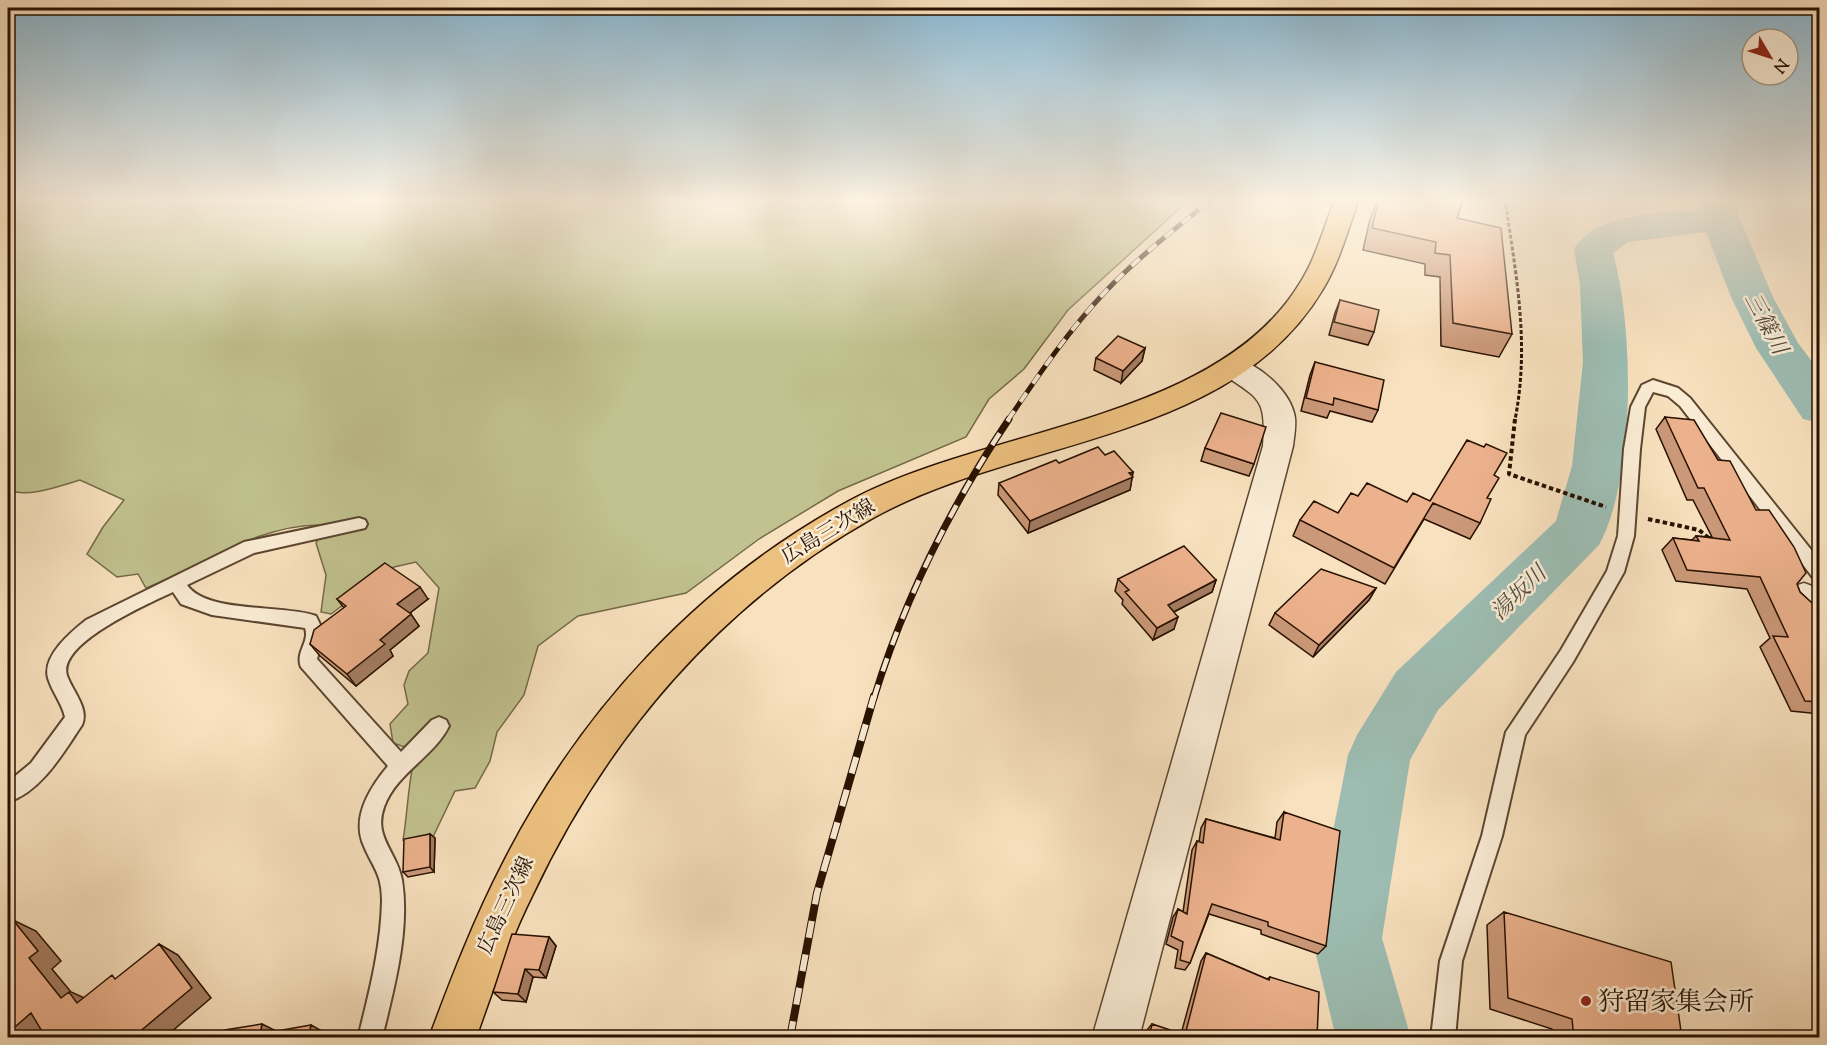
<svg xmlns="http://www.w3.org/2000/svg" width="1827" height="1045" viewBox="0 0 1827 1045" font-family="'Sorts Mill Goudy','Noto Serif JP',serif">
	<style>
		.green { fill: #c1c28f; stroke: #746a48; stroke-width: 1.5 }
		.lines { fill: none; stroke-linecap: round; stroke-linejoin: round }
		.river { fill: #9dbdb3; fill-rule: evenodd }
		.service-casing { stroke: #5c4530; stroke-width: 4 }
		.minor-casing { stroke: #5c4530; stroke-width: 3 }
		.primary-casing { stroke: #281100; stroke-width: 3 }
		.path-far1 { stroke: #281100; stroke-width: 3; stroke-dasharray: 4 2; stroke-linecap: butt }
		.path { stroke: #281100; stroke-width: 4; stroke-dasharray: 4.5 3; stroke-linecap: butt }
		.service { fill: #faecd5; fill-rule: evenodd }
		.minor { fill: #faecd5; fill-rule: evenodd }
		.primary { fill: #ecc07f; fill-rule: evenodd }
		.rail-far2-casing { stroke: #281100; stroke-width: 5 }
		.rail-far1-casing { stroke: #281100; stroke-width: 7 }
		.rail-casing { stroke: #281100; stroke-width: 8 }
		.rail-far2 { stroke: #faecd5; stroke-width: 4; stroke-dasharray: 11; stroke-linecap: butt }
		.rail-far1 { stroke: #faecd5; stroke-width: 4.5; stroke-dasharray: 14; stroke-linecap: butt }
		.rail { stroke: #faecd5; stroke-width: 6; stroke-dasharray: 17; stroke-linecap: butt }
		.wall { fill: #cb9979; stroke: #281100; stroke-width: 1.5 }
		.shaded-wall { fill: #a57d63; stroke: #281100; stroke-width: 1.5 }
		.building { fill: #ecb28d; stroke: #281100; stroke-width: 1.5 }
		.poi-dot { fill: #8f2418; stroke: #faecd5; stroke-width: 2 }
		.labels { text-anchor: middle; stroke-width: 5; stroke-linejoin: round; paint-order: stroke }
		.street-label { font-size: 21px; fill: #281100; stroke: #faecd5 }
		.water-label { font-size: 22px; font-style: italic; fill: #514d3f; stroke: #faecd5 }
		.near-poi-label { font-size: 26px; fill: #281100; stroke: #faecd5; text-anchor: start }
	</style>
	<rect width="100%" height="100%" fill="#f8e1be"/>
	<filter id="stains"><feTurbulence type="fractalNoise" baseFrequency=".00333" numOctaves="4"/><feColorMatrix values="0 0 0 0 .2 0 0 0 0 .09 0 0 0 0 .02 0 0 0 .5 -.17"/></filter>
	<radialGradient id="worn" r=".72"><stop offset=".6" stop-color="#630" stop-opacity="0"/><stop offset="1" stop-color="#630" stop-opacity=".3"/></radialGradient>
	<path class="green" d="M8 199H1190L1068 310 1024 369 989 399 966 437 838 491 759 539 686 593 578 616 538 646 524 695 497 732 490 761 475 788 455 791 433 837 418 842 403 840C408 810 408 780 416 751L393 743 390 724 408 704 404 685 409 671 428 653 439 588 416 562 394 567 331 614 321 612 326 575 316 543 324 525C260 523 203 565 146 588L138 574 117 577 87 554 103 527 124 500 80 480C59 486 29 498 8 490Z"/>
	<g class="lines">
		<path class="river" d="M1703 199H1741L1736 208 1740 219 1773 297 1798 343 1820 372V423L1803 419 1756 348 1731 297 1706 232 1628 242 1613 253C1634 328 1636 477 1599 545L1438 710 1410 760 1382 938 1411 1038H1336L1312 938 1348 755 1357 735 1396 672 1556 521 1572 466 1583 362 1580 285 1574 249C1601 210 1656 215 1698 210Z"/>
		<g class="service-casing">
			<path id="service" d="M1653 380 1678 388 1690 398 1820 561V581L1814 579 1680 406 1668 396 1653 392 1645 407 1640 449 1634 536 1624 572 1573 662 1525 735 1502 836 1462 961 1455 1038H1431L1440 961 1482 836 1506 732 1561 650 1607 571 1618 536 1624 449 1631 407 1642 385Z
				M359 518 365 520 367 524 365 528 254 553 187 585C207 614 283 604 316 616L324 633 317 659 401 752 432 720 439 717 446 720 449 726C434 757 396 773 384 807 373 837 397 852 402 880 410 931 394 988 382 1038H358C369 993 381 948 382 901 382 871 371 866 362 841 353 814 372 785 388 766L301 667C295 652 310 642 305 628L212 615 181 604 173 592C150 603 52 645 68 678 74 693 89 709 82 725 63 753 41 792 8 802V782L31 763 65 717C62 703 52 692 48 678 42 656 71 632 86 620L244 542Z"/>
		</g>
		<g class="minor-casing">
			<path id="minor" d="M1233 357C1258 364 1291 390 1295 418 1296 427 1294 437 1293 446L1139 1038H1092L1263 446C1266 399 1261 400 1223 374L1219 367 1223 360Z
				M1804 583 1820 589V622C1805 617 1794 611 1786 597L1792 587Z"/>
		</g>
		<g class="primary-casing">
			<path id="primary" d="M1335 199H1359C1348 229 1340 261 1323 289 1232 443 1017 437 873 518 721 603 607 737 533 894 510 940 493 989 476 1038H429C451 979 474 919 503 863 580 711 698 583 849 501 985 427 1216 422 1300 283 1316 258 1324 227 1335 199Z"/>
		</g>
		<path class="path-far1" d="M1505 199C1516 276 1530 343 1515 420"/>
		<path class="path" d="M1515 419 1509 474 1606 507
			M1648 519 1699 530 1710 539"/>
		<use href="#service" class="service"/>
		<use href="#minor" class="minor"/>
		<use href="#primary" class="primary"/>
		<g class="rail-far2-casing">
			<path id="rail-far2" d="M1008 420C1038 376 1068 331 1105 292 1137 258 1175 229 1212 199"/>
		</g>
		<g class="rail-far1-casing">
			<path id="rail-far1" d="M874 698C904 600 952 504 1009 419"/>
		</g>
		<g class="rail-casing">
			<path id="rail" d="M790 1038 817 893 874 696"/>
		</g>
		<use href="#rail-far2" class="rail-far2"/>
		<use href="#rail-far1" class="rail-far1"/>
		<use href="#rail" class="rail"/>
	</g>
	<path class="wall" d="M1373 199H1463L1457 218 1512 334 1499 357 1441 346 1440 277 1425 275V264L1363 250 1370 219 1378 200Z
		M1340 300 1374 332 1368 345 1329 335 1335 313Z
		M1145 348 1142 361 1121 383 1094 370 1096 358Z
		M1315 362 1378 410 1372 422 1330 411 1327 418 1301 411 1310 375Z
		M1665 417 1718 460 1797 584 1800 592 1812 603 1820 607V714L1791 711 1760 647 1770 638 1747 589 1676 581 1662 550 1673 538 1692 540 1696 536 1712 537 1693 500H1687L1656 429Z
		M1484 447 1494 475 1480 523 1470 539 1424 519 1385 584 1293 536 1300 520 1338 513 1358 496 1407 502 1430 501Z
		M1205 448 1254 464 1249 476 1201 461Z
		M1105 455 1133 472 1130 490 1028 533 998 495 999 483Z
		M1118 579 1216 580 1212 592 1174 612V629L1153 640 1122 604 1123 600 1115 591Z
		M1376 588 1369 600 1313 657 1269 625 1275 613Z
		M337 599H428L410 613 419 626 390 650 393 656 356 686 320 656 310 644 344 608Z
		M1284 812 1326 946 1318 954 1261 934V930L1209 914 1190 963 1185 970 1175 968 1178 950 1166 944 1173 917 1178 909 1183 912 1192 850 1197 841 1199 842 1201 828 1206 819 1275 838 1277 822Z
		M430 834 435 838 434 872 408 877 403 872Z
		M1504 912 1682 1038H1553L1552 1029 1490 1009 1487 925Z
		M549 937 556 946 546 978 533 977 526 1002 502 1000 493 992Z
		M1206 953 1267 979 1270 977 1317 1038H1146L1147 1030 1152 1024 1181 1034 1201 961Z"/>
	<path class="shaded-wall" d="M1145 348 1142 361 1121 383 1123 371Z
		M1133 472 1130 490 1028 533 1030 521Z
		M1216 580 1212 592 1164 617 1168 605Z
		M420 587 428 599 406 616 397 604Z
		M1376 588 1369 600 1313 657 1319 645Z
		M411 614 419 626 390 650 393 656 356 686 347 674 380 640Z
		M1178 617 1174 629 1153 640 1157 628Z
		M430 834 435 838 434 872 430 867Z
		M13 920 36 931 61 961 52 969 71 992 91 1001 83 1008 61 998 29 958Z
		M549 937 556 946 546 978 539 970Z
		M159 944 178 955 211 998 164 1038H132Z
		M525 969 533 977 526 1002 518 994Z
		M31 1013 54 1023 37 1038H8V1026Z
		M262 1024 282 1034H260Z
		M311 1025 329 1035V1038H308Z"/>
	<path class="building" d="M1379 199H1463L1457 218 1501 228 1512 334 1453 323 1450 255 1435 253 1436 242 1372 228Z
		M1340 300 1379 310 1374 332 1334 322Z
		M1118 336 1145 348 1123 371 1096 358Z
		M1315 362 1384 380 1378 410 1334 398 1333 405 1306 398Z
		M1221 413 1266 427 1254 464 1205 448Z
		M1665 417 1694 420 1718 460 1730 461 1756 510H1769L1794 547 1806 573 1797 584 1800 592 1812 603 1820 607V702L1805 701 1773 636 1788 637 1760 577 1687 570 1673 538 1699 541 1696 536 1730 540 1704 488H1698Z
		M1467 440 1484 447 1486 444 1507 453 1494 475 1499 478 1487 498 1491 499 1480 523 1433 503 1394 568 1300 520 1314 501 1338 513 1351 493 1358 496 1367 483 1407 502 1413 493 1430 501Z
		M1098 447 1105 455 1114 451 1133 472 1129 473 1133 477 1030 521 999 483 1056 460 1059 463Z
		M1184 546 1216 580 1168 605 1178 617 1157 628 1125 592 1129 590 1118 579Z
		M385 563 420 587 397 604 411 614 380 640 385 644 347 674 310 644 314 630 346 606 337 599Z
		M1321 569 1376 588 1319 645 1275 613Z
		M1284 812 1340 831 1326 946 1268 926V922L1212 904 1190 963 1180 960 1183 942 1171 936 1178 909 1187 914 1197 841 1203 843 1206 819 1280 840Z
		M430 834V867L403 872 404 839Z
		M1504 912 1671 962 1682 1038H1574L1572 1019 1508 998Z
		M13 920 38 951 29 958 61 998 69 992 77 1003 112 975 115 979 159 944 192 988 132 1038H46L31 1013 9 1032 8 1030V925Z
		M512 934 549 937 539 970 525 969 518 994 493 992Z
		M1206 953 1269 980 1270 977 1319 992 1317 1038H1149L1152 1024 1185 1035Z
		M262 1024 260 1034 311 1025 308 1038H219L224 1037 225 1030Z"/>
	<linearGradient id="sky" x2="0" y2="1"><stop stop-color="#8ab8d3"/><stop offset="0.58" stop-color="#fcf2e2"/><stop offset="1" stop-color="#fcf2e2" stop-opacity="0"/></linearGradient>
	<rect width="1827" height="345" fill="url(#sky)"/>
	<circle class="poi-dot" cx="1586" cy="1001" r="6"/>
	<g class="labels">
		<g class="street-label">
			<text transform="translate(828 531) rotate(-31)" y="7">広島三次線</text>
			<text transform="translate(505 905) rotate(-65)" y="7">広島三次線</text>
		</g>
		<g class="water-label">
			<text transform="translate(1767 323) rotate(62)" y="8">三篠川</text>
			<text transform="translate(1518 592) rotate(-44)" y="8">湯坂川</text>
		</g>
		<g class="near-poi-label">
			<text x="1598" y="1010">狩留家集会所</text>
		</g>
	</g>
	<rect width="1827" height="1045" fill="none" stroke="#f8e1be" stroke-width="30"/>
	<rect x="9" y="9" width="1809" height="1027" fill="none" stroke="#281100" stroke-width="3"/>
	<rect x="15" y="15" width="1797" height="1015" fill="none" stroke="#281100" stroke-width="1.5"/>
	<g transform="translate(1770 57) rotate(129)"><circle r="28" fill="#faecd5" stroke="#a69480" stroke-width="1.5"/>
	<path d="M0-4.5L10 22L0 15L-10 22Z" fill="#8f2418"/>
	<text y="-9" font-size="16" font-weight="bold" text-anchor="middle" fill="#281100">N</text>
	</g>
	<rect width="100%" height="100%" filter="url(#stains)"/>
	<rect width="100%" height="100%" fill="url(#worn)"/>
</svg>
